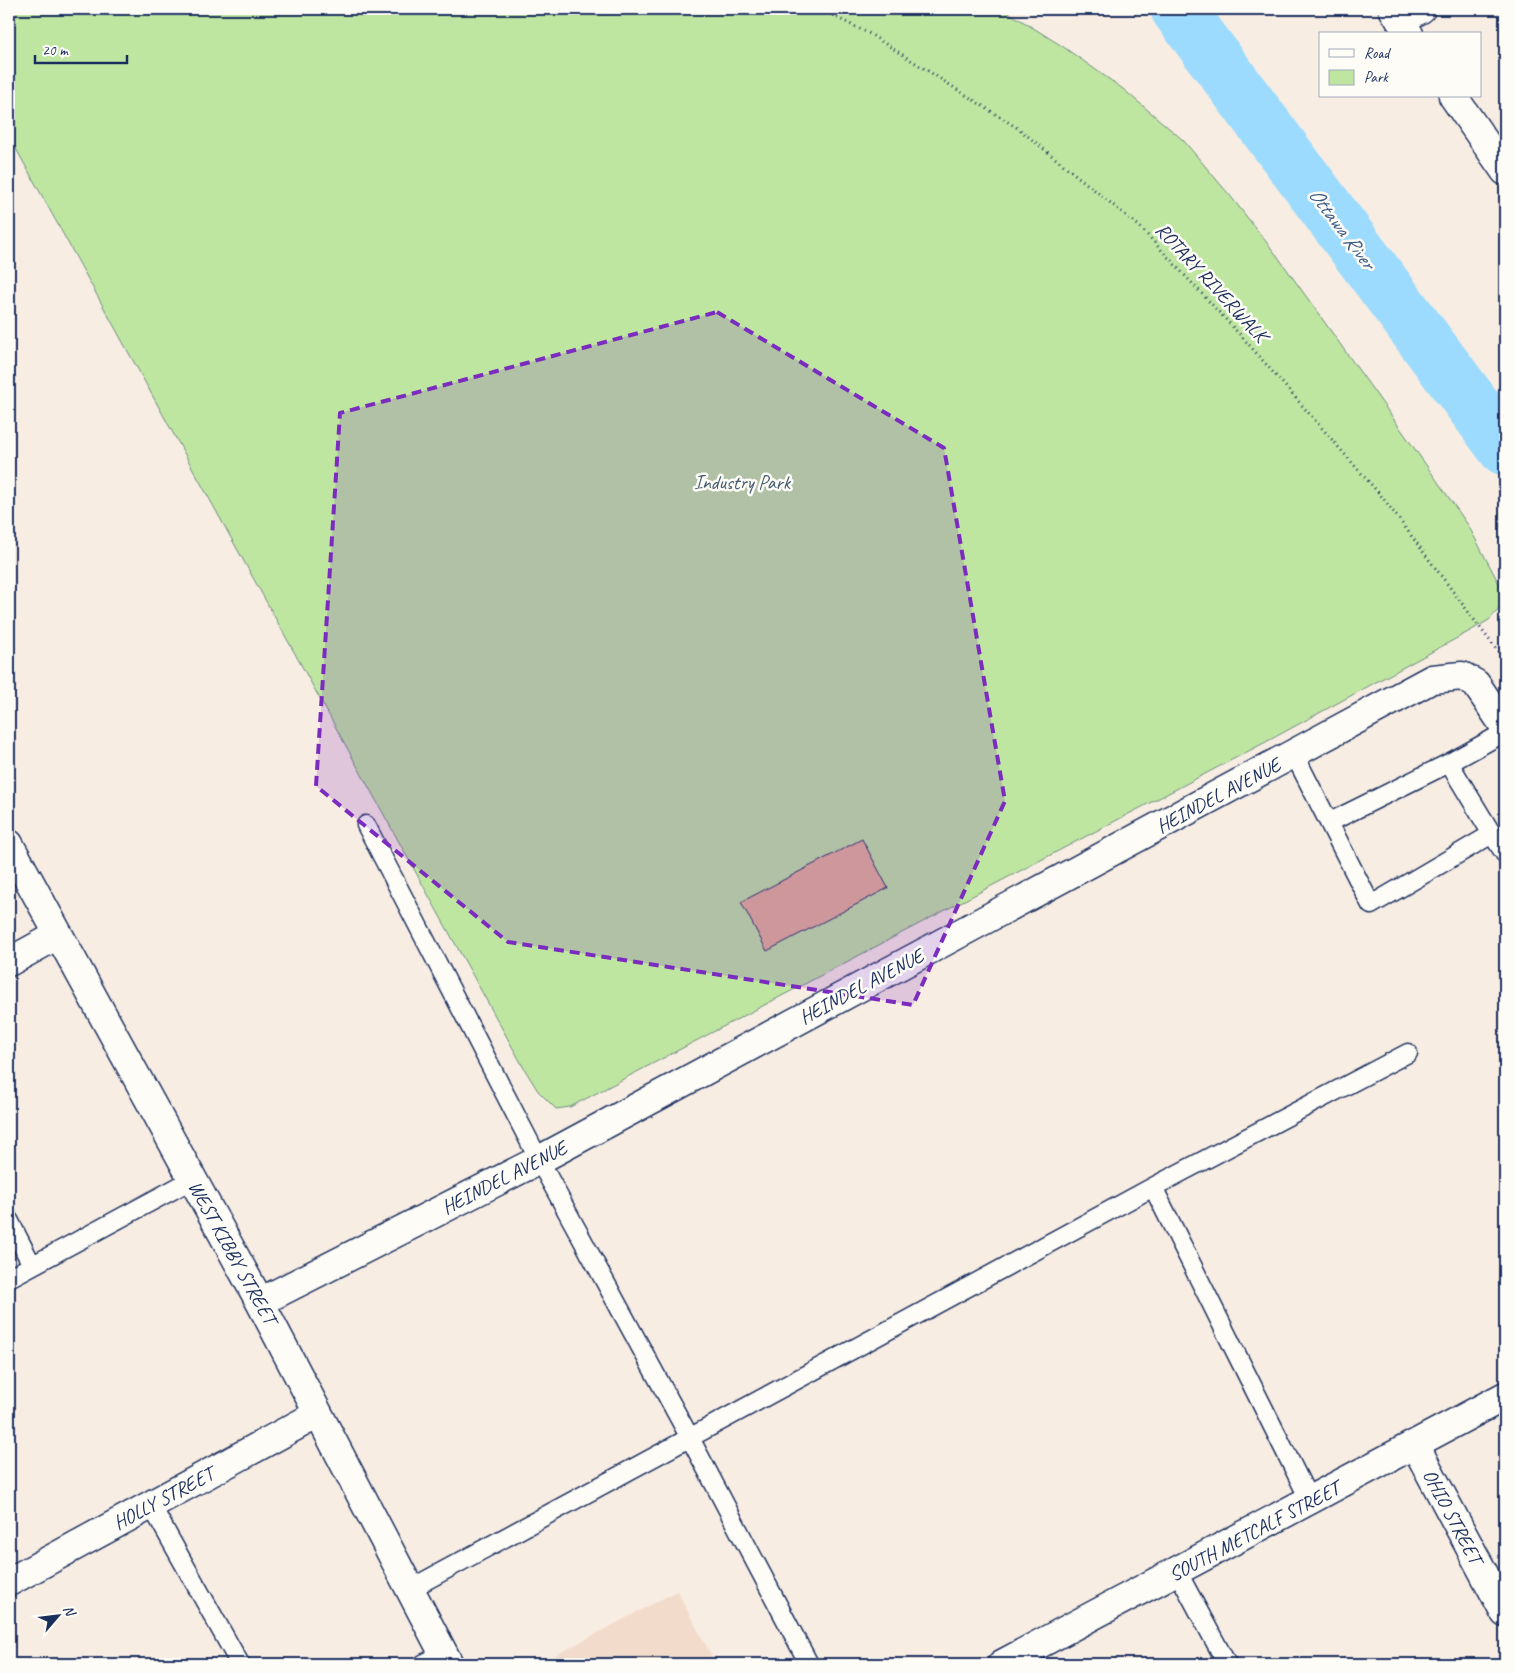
<svg xmlns="http://www.w3.org/2000/svg" width="1514" height="1673" viewBox="0 0 1514 1673" font-family="Caveat,sans-serif">
	<style>
		.built { fill: #f2dbcb }
		.green { fill: #bfe6a1; stroke: #6d8a80 }
		.lines { fill: none; stroke-linecap: round; stroke-linejoin: round }
		.river { stroke: #9cdbfd; stroke-width: 55 }
		.building { fill: #e3b294; stroke: #1b2f5e }
		.service-casing { stroke: #1b2f5e; stroke-width: 21 }
		.minor-casing { stroke: #1b2f5e; stroke-width: 31 }
		.tertiary-casing { stroke: #1b2f5e; stroke-width: 31 }
		.secondary-casing { stroke: #1b2f5e; stroke-width: 31 }
		.path { stroke: #1b2f5e; stroke-width: 3; stroke-dasharray: 1 4; stroke-linecap: butt }
		.service { stroke: #fdfcf7; stroke-width: 18 }
		.minor { stroke: #fdfcf7; stroke-width: 28 }
		.tertiary { stroke: #fdfcf7; stroke-width: 28 }
		.secondary { stroke: #fdfcf7; stroke-width: 28 }
		.marked { fill: #7b2cbf; fill-opacity: 0.2; stroke: #7b2cbf; stroke-width: 4; stroke-dasharray: 10 6; stroke-linejoin: round }
		.labels { text-anchor: middle; stroke-width: 5; stroke-linejoin: round; paint-order: stroke }
		.street-label { font-size: 20px; fill: #1b2f5e; stroke: #fdfcf7 }
		.park-label { font-size: 20px; fill: #445d6f; stroke: #fdfcf7 }
		.water-label { font-size: 21px; font-style: italic; fill: #3b5a86; stroke: #fdfcf7 }
	</style>
	<rect width="100%" height="100%" fill="#f8ede3"/>
	<filter id="ink" filterUnits="userSpaceOnUse"><feTurbulence type="fractalNoise" baseFrequency=".02" numOctaves="2"/><feDisplacementMap in="SourceGraphic" scale="10" xChannelSelector="R" yChannelSelector="G"/><feConvolveMatrix kernelMatrix="1 2 1 2 8 2 1 2 1" color-interpolation-filters="sRGB"/></filter>
	<g filter="url(#ink)">
		<path class="built" d="M677 1591 716 1664H539Z"/>
		<path class="green" d="M9 9H1003L1062 46 1123 89 1183 140 1232 198 1278 257 1405 435 1468 525 1503 591 1500 608 1489 620 1470 631 1264 743 570 1107 556 1109 538 1091 525 1070 9 136Z"/>
		<g class="lines">
			<path class="river" d="M1178 9 1505 448"/>
		</g>
		<path class="building" d="M862 839 888 888 767 951 741 902Z"/>
		<g class="lines">
			<g class="service-casing">
				<path id="service" d="M1294 754 1371 905 1492 834 1449 763 1330 822
					M1449 763 1505 732
					M366 825 539 1160 690 1438 809 1664
					M1492 834 1505 854
					M1153 1187 1310 1501
					M9 1220 32 1265
					M9 1278 193 1179
					M151 1505 240 1664
					M1177 1571 1227 1664
					M410 1589 1153 1187 1408 1053
					M423 1664 444 1654"/>
			</g>
			<g class="minor-casing">
				<path id="minor" d="M1400 20 1421 9
					M9 844 260 1302 449 1664
					M9 962 58 935
					M260 1302 539 1160 1432 679 1462 676 1476 684 1505 727
					M1415 1445 1505 1613
					M9 1582 318 1414"/>
			</g>
			<g class="tertiary-casing">
				<path id="tertiary" d="M1393 9 1409 34
					M1453 96 1505 171"/>
			</g>
			<g class="secondary-casing">
				<path id="secondary" d="M1002 1664 1505 1396"/>
			</g>
			<path class="path" d="M819 9 870 34 1019 129 1139 226 1243 338 1383 498 1505 661"/>
			<use href="#service" class="service"/>
			<use href="#minor" class="minor"/>
			<use href="#tertiary" class="tertiary"/>
			<use href="#secondary" class="secondary"/>
		</g>
	</g>
	<path class="marked" d="M717 312 944 448 1005 801 913 1005 508 942 316 786 340 413Z"/>
	<g class="labels">
		<g class="street-label">
			<text transform="translate(1212 282) rotate(47)" y="7">ROTARY RIVERWALK</text>
			<text transform="translate(1218 795) rotate(-28)" y="7">HEINDEL AVENUE</text>
			<text transform="translate(861 986) rotate(-28)" y="7">HEINDEL AVENUE</text>
			<text transform="translate(504 1177) rotate(-27)" y="7">HEINDEL AVENUE</text>
			<text transform="translate(233 1252) rotate(61)" y="7">WEST KIBBY STREET</text>
			<text transform="translate(163 1498) rotate(-28)" y="7">HOLLY STREET</text>
			<text transform="translate(1453 1516) rotate(62)" y="7">OHIO STREET</text>
			<text transform="translate(1254 1531) rotate(-28)" y="7">SOUTH METCALF STREET</text>
		</g>
		<g class="park-label">
			<text x="742" y="489">Industry Park</text>
		</g>
		<g class="water-label">
			<text transform="translate(1342 228) rotate(53)" y="7">Ottawa River</text>
		</g>
	</g>
	<rect width="1514" height="1673" fill="none" stroke="#fdfcf7" stroke-width="30"/>
	<rect x="15" y="15" width="1484" height="1643" fill="none" stroke="#1b2f5e" stroke-width="2" filter="url(#ink)"/>
	<rect x="1319" y="32" width="162" height="65" fill="#fdfcf7" stroke="#a3aaba"/>
	<rect x="1329" y="49" width="25" height="8" fill="#fdfcf7" stroke="#a3aaba"/>
	<text x="1364" y="58" font-size="15" fill="#1b2f5e">Road</text>
	<rect x="1329" y="70" width="25" height="15" fill="#bfe6a1" stroke="#a3aaba"/>
	<text x="1364" y="82" font-size="15" fill="#1b2f5e">Park</text>
	<g transform="translate(58 1616) rotate(62)" stroke="#fdfcf7" stroke-width="4" paint-order="stroke">
	<path d="M0-4L9 19L0 12L-9 19Z" fill="#1b2f5e"/>
	<text y="-8" font-size="14" font-weight="bold" text-anchor="middle" fill="#1b2f5e">N</text>
	</g>
	<path d="M35 55v8h92v-8" fill="none" stroke="#1b2f5e" stroke-width="2.5"/>
	<text x="42" y="55" font-size="15" fill="#1b2f5e" stroke="#fdfcf7" stroke-width="4" paint-order="stroke">20 m</text>
</svg>
